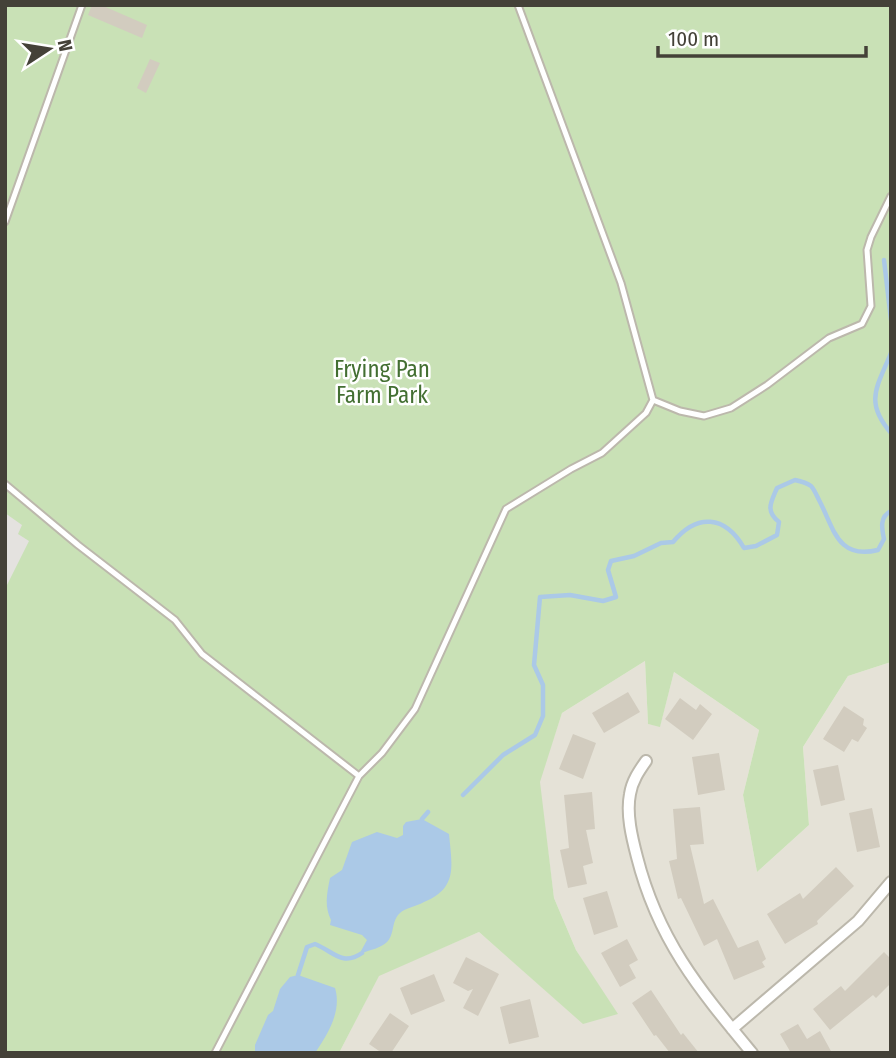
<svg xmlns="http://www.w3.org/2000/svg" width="896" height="1058" viewBox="0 0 896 1058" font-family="'Fira Sans Condensed',sans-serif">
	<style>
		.residential { fill: #e5e2d7 }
		.green { fill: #c9e1b6 }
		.parking { fill: #e4e2df }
		.water { fill: #abc9e7 }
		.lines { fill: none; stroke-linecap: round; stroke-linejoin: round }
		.stream { stroke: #abc9e7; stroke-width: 4.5 }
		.building { fill: #d2ccbf }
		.service-casing { stroke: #bcb8ac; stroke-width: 9 }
		.minor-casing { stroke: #bcb8ac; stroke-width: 14 }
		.service { stroke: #fff; stroke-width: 5 }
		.minor { stroke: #fff; stroke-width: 10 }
		.labels { text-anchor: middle; stroke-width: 5; stroke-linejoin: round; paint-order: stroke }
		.park-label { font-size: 23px; fill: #436f32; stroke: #fff }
	</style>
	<rect width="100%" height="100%" fill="#f2f0e8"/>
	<path class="residential" d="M645 661 648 724 660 726 674 672 759 730 743 795 757 872 809 825 803 747 848 676 891 662V1053H339L379 975 479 932 583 1023 609 1003 576 950 554 898 539 782 562 713Z"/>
	<path class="green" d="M5 5H891V662L848 676 803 747 809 825 757 872 743 795 759 730 674 672 660 727 648 724 645 661 562 713 540 782 554 898 576 950 618 1014 583 1024 479 932 379 976 339 1053H5Z"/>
	<path class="parking" d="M5 513 22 525 18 534 29 541 6 587Z"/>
	<path class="water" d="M422 819 449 834C452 866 458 888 424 902 417 906 405 908 400 913 391 921 395 934 387 942 381 948 370 950 362 953L361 951 367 940 362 935 330 925 331 920C324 906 327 893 330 878L342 870 352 842 377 832 397 838 403 835V826L406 822Z
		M298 975 335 988C342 1011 328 1034 315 1053H255V1045L268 1015 273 1011 280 989 290 977Z"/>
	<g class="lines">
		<path class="stream" d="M884 260 891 320
			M891 353C877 387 864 402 891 433
			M463 795 503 755 535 735 543 716V685L534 665 540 597 570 595 603 601 616 597 608 570 611 561 634 556 661 543 673 542C697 513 725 515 744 548L756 546 777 535 779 522C765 511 771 502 777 488L795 480C800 481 807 483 811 486 814 489 817 496 819 500 834 528 837 560 878 550L884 539C882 529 879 517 891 511
			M422 819 428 812
			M298 975 307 947 315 944C333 951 342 967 362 953"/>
	</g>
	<path class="building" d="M92 5H101L147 25 142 38 88 15Z
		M150 59 160 63 146 93 137 88Z
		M628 692 640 712 604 733 592 713Z
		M680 698 696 710 700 704 712 714 693 740 665 719Z
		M844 706 864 719 863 725 867 728 858 742 852 739 844 752 823 739Z
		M573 734 596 743 583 779 559 769Z
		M719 753 725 790 698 795 692 757Z
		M838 765 845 800 821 806 813 770Z
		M592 792 595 829 586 830 593 863 583 866 587 884 568 888 560 850 569 848 564 795Z
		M700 807 704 844 690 845 704 904 713 899 738 948 758 940 766 959 762 962 765 967 734 980 717 939 704 946 681 898 678 899 669 861 677 859 673 809Z
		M872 808 880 847 857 852 849 813Z
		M836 867 854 886 817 921 818 924 785 944 767 914 800 893 803 899Z
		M607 891 618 927 594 935 583 898Z
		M627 939 638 960 629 965 636 978 620 987 601 953Z
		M884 952 891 959V983L876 998 873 995 830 1030 813 1009 841 986 845 991Z
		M466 957 499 974 478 1016 463 1008 473 989 468 991 453 983Z
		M434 974 445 1001 411 1015 400 988Z
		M651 990 681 1035 683 1033 699 1053H670L656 1035 654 1036 632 1003Z
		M530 999 539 1037 509 1044 500 1007Z
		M390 1013 409 1026 391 1053H382L369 1044Z
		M798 1024 807 1039 820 1031 832 1053H791L780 1034Z"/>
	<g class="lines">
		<g class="service-casing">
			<path id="service" d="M5 222 82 5
				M653 400 680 411 704 416 731 408 767 385 829 338 862 324 871 306 867 250 871 237 891 196
				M5 484 78 545 175 620 202 654 359 776
				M215 1053 359 776 382 753 415 709 506 509 571 469 602 453 646 413 653 400 621 283 518 5"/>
		</g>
		<g class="minor-casing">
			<path id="minor" d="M646 761C639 771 632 781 630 794 626 814 632 838 637 857 658 940 699 989 752 1053
				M732 1029 858 921 891 882"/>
		</g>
		<use href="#service" class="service"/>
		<use href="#minor" class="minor"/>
	</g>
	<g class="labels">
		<g class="park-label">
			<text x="382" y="377">Frying Pan<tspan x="382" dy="26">Farm Park</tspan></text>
		</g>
	</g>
	<rect width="896" height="1058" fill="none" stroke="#444138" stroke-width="14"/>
	<g transform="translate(49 49) rotate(78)" stroke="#ffffff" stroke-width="5" paint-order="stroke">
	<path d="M0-5L12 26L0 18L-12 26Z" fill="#444138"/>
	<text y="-10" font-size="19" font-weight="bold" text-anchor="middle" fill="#444138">N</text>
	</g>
	<path d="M658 46v10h208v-10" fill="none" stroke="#444138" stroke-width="3.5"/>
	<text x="668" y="46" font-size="21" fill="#444138" stroke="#ffffff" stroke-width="5" paint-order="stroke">100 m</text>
</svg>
